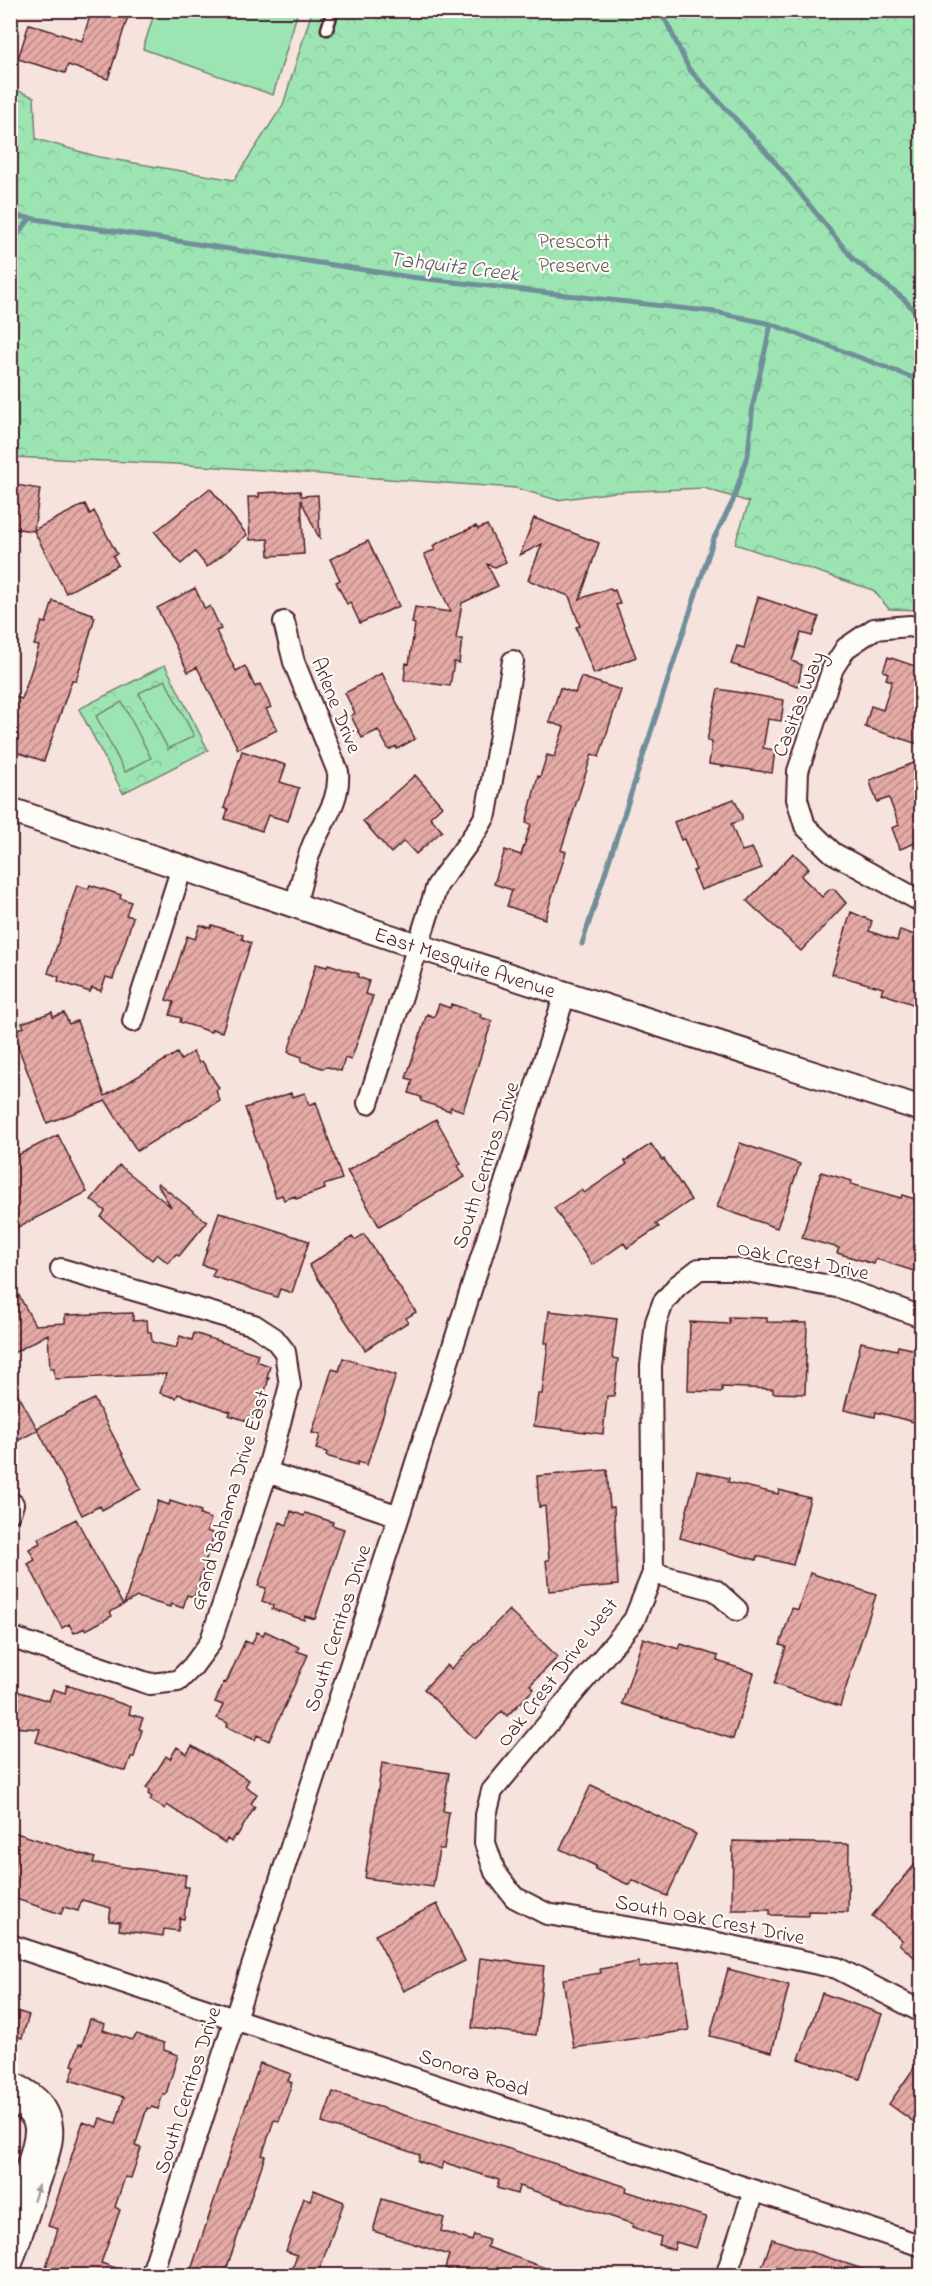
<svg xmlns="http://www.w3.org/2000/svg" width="932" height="2286" viewBox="0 0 932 2286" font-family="'Indie Flower',sans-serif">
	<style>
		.forest { fill: url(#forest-crowns); stroke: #73826f; stroke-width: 1.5 }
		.garden { fill: #9ce5b3; stroke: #73826f; stroke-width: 1.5 }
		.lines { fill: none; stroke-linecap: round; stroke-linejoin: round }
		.stream { stroke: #708f99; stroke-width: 5 }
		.building { fill: url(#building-hatch); stroke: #4a1f2b; stroke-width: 1.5 }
		.service-casing { stroke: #4a1f2b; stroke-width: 15 }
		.minor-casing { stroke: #4a1f2b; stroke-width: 24 }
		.tertiary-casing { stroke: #4a1f2b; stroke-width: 28 }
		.service { stroke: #fdfcf7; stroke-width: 10 }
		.minor { stroke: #fdfcf7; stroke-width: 20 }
		.tertiary { stroke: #fdfcf7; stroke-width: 24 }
		.oneway { fill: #ac999b }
		.labels { text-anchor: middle; stroke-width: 4.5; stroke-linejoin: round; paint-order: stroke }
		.park-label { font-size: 21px; fill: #635a54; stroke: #fdfcf7 }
		.street-label { font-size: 21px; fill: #4a1f2b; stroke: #fdfcf7 }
		.water-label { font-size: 22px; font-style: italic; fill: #5d5762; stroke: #fdfcf7 }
	</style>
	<defs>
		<pattern id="forest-crowns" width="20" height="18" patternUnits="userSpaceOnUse" patternTransform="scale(1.5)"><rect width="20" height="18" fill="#9ce5b3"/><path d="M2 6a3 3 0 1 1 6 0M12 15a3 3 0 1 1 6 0" fill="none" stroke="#88c49a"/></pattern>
		<pattern id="building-hatch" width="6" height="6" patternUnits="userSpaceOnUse" patternTransform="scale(1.5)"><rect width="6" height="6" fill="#e4aaa5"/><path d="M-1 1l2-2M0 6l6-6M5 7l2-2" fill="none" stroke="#bb8a87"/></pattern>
	</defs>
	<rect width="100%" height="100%" fill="#f6e3de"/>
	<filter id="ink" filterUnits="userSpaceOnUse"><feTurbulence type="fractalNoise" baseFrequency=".0167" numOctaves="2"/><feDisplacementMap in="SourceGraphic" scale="12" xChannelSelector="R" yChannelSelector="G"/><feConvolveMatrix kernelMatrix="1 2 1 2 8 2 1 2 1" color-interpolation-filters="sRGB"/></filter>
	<g filter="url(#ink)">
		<path class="forest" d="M312 11H921V610L889 609 873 590 735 544 749 502 704 488 615 492 557 500 516 488 175 464 11 457V88L34 97 36 139 99 157 234 180 283 105Z
			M165 665 208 750 123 793 79 709Z"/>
		<path class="garden" d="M155 11H298L273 95 143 49Z
			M165 680 194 736 168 749 139 693Z
			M122 702 151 758 125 772 96 716Z"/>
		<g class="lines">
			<path class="stream" d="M654 10 666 21 689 69 770 156 853 259 905 300 922 321
				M10 215 410 277 715 312 771 324 922 381
				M10 243 31 218
				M582 944 714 538 733 501 748 454 753 404 771 324"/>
		</g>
		<path class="building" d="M92 10H130L108 79 68 65 65 73 18 59 29 24 82 41Z
			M10 484 40 489 34 530 85 504 90 514 94 511 117 554 113 556 118 565 66 593 34 531 10 528Z
			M210 488 247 535 207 567 195 552 181 564 155 532Z
			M300 491 301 496 318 495 320 540 301 500 304 554 269 556 268 539 250 540 248 497H259V493Z
			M534 518 599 543 580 599 610 588 612 591 615 590 620 604 616 605 636 657 594 674 576 627 580 626 569 596 528 580 542 544 520 555Z
			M487 525 506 562 495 567 487 564 498 586 462 603 456 639H462L459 663 454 662 450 686 404 680 406 663 409 664 415 624 412 623 415 607 451 612 424 554 435 550 433 546 440 542 476 526 478 529Z
			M368 541 399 606 360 623 350 602 347 604 336 582 340 580 330 559Z
			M195 588 205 609 210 606 221 629 216 631 236 671 245 666 255 687 260 684 271 707 266 709 277 730 238 749 197 667 188 672 157 608Z
			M758 597 819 617 812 636 801 633 792 661 802 665 798 686 731 664 737 646 744 648Z
			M53 601 93 614 92 616 95 617 76 681 72 680 44 761 10 750V695L22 699 39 646 34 645 42 622 46 623Z
			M888 657 921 668V745L865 727 871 706 883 710 892 681 886 679 888 673 883 671Z
			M382 673 415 739 397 749 396 746 389 750 378 730 362 738 351 716 355 713 345 693Z
			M581 677 621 690 599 757 592 754 561 850 566 852 545 919 507 906 512 890 494 884 505 850 521 855 531 824 526 823 538 776 540 777 547 755 554 757 564 727 549 722 560 688 575 693Z
			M718 689 784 700 781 721 768 719 763 748 775 750 772 773 709 764 712 742 707 741Z
			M242 751 286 765 280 782 299 788 288 821 268 815 262 831 225 819 228 809 224 808Z
			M921 760V841L900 849 892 828 899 825 889 798 877 802 870 782V780Z
			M415 775 442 806 430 817 442 831 416 854 404 841 391 853 363 821Z
			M734 799 742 816V820L731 824 742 851 752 848 762 868 701 890 693 871 696 870 684 839 681 840 674 822Z
			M793 853 809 868 801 876 822 897 830 889H834L846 903 801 951 747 901Z
			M77 885 88 889 90 885 121 895 120 898 131 902 126 915 133 917 127 937 113 979 106 977 101 991 92 988 90 992 58 981 59 977 48 973Z
			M851 912 872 921 869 931 897 941 900 930 921 937V1007L881 993 883 988 832 974Z
			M200 925 211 928 212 925 243 935 242 939 251 943 222 1032 212 1029 211 1032 180 1022 181 1018 170 1015 174 1002 166 1000 187 936 195 939Z
			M316 964 327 967 328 964 359 974 358 977 369 981 365 994 373 996 351 1060 345 1058 341 1071 328 1067 322 1068 301 1061 302 1057 288 1052Z
			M439 1004 450 1008 451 1004 481 1014 480 1017 492 1021 463 1111 451 1107 450 1111 421 1101V1097L409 1093 413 1080 406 1078 427 1014 434 1017Z
			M52 1012 53 1017 64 1013 69 1024 77 1021 105 1096 177 1053 181 1060 193 1052 199 1063 202 1061 219 1088 216 1091 220 1101 137 1151 106 1101 47 1123 12 1031 24 1027 22 1023Z
			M291 1093 292 1097 305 1093 309 1105 316 1102 342 1179 324 1185 325 1189 296 1199 295 1196 284 1200 282 1195 276 1197 245 1108Z
			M436 1119 461 1164 458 1166 465 1177 379 1226 347 1171Z
			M58 1135 87 1192 10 1231V1159Z
			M740 1143 800 1164 777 1228 717 1207Z
			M651 1144 662 1160 664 1159 691 1200 656 1224 659 1227 627 1248 624 1243 592 1265 554 1208 581 1190 584 1193 627 1164 625 1161Z
			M119 1165 171 1207 157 1184 158 1183 207 1222 179 1256 176 1254 168 1263 157 1254 152 1260 136 1247 101 1217 105 1211 91 1200Z
			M821 1172 852 1181 851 1184 901 1198 902 1195 921 1201V1244L914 1271 876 1259 874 1264 837 1253 839 1248 802 1238Z
			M219 1212 309 1241 292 1293 280 1289 277 1297 212 1276 215 1269 202 1265Z
			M364 1234 416 1312 406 1318 408 1322 365 1350 309 1265 352 1237 355 1240Z
			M10 1279 35 1325 65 1323V1315L133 1313V1321L147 1320 148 1332H151L152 1342 176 1348 180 1336 192 1340 194 1333 258 1354 256 1361 270 1366 267 1378H269L260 1408 257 1407 253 1419 248 1417 247 1421 229 1415 231 1412 178 1394 176 1398 160 1393 166 1374 55 1379 54 1368H50L48 1334 10 1355Z
			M549 1311 617 1319 612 1358 618 1359 614 1396H607L603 1434 534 1426 538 1394H542L548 1343H545Z
			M729 1317 767 1318V1322L807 1323 805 1394 773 1393V1389L722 1387V1392L688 1391 690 1322 729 1324Z
			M861 1342 897 1350 898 1346 921 1351V1424L876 1412 875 1417 844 1410Z
			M343 1358 396 1375 367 1465 358 1462 357 1465 326 1456 327 1452 316 1449 320 1435 312 1433 332 1369 339 1371Z
			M10 1380 38 1430 10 1445Z
			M94 1399 141 1489 102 1510 100 1506 82 1515 37 1428Z
			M607 1470 610 1507H614L618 1585 549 1591 546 1560H549L545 1506 539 1507 537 1476Z
			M697 1471 729 1478 728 1482 778 1494 779 1490 810 1498 793 1565 757 1556 756 1560 680 1538Z
			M158 1501 169 1505 170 1501 201 1511 200 1515 211 1519 207 1531 214 1534 194 1597 187 1595 183 1608 171 1604 170 1607 137 1597 124 1604Z
			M291 1511 304 1516 305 1513 333 1522 332 1525 344 1529 315 1619 305 1616 304 1620 272 1609 273 1605 262 1601 266 1588 258 1586 265 1565 280 1522 287 1525Z
			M76 1519 123 1605 110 1612 112 1616 86 1630 85 1628 74 1633 69 1624 62 1628 28 1564 35 1560 29 1549 40 1543 38 1539Z
			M810 1573 876 1595 840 1706 774 1684 786 1647 780 1645 792 1608 798 1610Z
			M509 1610 558 1657 530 1685 534 1689 507 1716 502 1711 475 1739 424 1689 447 1665 451 1669Z
			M265 1631 299 1647 297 1651 308 1655 269 1741 257 1735 255 1740 226 1727 228 1723 217 1718 223 1705 215 1702 224 1682 226 1683 245 1641 252 1644 257 1632 263 1635Z
			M643 1638 679 1649 681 1644 718 1656 717 1661 754 1673 733 1739 622 1704Z
			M67 1685 131 1707 129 1714 143 1718 139 1729 142 1730 134 1757H131L126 1771 36 1742 40 1729 10 1727V1689L49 1701 53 1689 65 1693Z
			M192 1746 249 1780 245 1786 257 1794 251 1804 255 1807 237 1836 235 1835 231 1842 227 1839 225 1843 167 1805 165 1809 150 1800 152 1797 148 1794 150 1790 146 1788 166 1756 170 1759 177 1747 187 1754Z
			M382 1763 449 1773 443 1811 449 1812 444 1849H439L433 1887 365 1878Z
			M591 1785 696 1834 667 1896 632 1880 629 1885 595 1869 596 1866 560 1849Z
			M10 1831 95 1858 93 1863 186 1875 184 1887H188L184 1919 180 1918 178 1931 164 1929 163 1936 119 1930 120 1922 109 1921 111 1908 82 1900 78 1911 64 1907 61 1914 10 1897Z
			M733 1841 849 1844 848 1912 808 1911V1916L770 1915V1910H732Z
			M921 1857V1963L899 1944 902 1940 872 1916Z
			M437 1904 465 1961 404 1991 375 1935Z
			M480 1958 544 1966 536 2035 472 2028Z
			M639 1962V1968L679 1962 689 2030 574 2048 563 1979 601 1973 600 1969Z
			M728 1969 789 1985 772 2052 710 2036Z
			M822 1993 882 2014 860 2079 799 2059Z
			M10 2009 29 2015 22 2038 10 2034Z
			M90 2019 105 2024 103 2030 132 2040 137 2034 164 2043V2050L178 2055 166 2094H163L158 2109 151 2107 150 2109 147 2108 135 2146 141 2148 131 2178 125 2177 115 2207 120 2210 101 2263 131 2273 130 2276H43L58 2229 48 2226 83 2122 97 2127 100 2118 116 2123 124 2097 70 2080 75 2066 72 2065 79 2044 82 2045Z
			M921 2058V2127L889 2104Z
			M260 2063 291 2074 288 2081 292 2083 279 2121 274 2120 262 2155 265 2156 224 2276H189Z
			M333 2092 627 2187 626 2191 706 2217 696 2248 676 2242 674 2250 659 2245 661 2237 632 2227 633 2224 519 2186 517 2194 497 2188 499 2180 443 2162 441 2169 418 2161 420 2155 322 2123Z
			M314 2190 344 2202 317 2276H290L297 2255 286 2251 304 2198 310 2200Z
			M382 2199 444 2218 441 2231 472 2241 474 2235 489 2240 487 2247 559 2273 558 2276H468L445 2268 449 2255 373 2231Z
			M772 2239 875 2273V2276H777L761 2270Z"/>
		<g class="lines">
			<g class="service-casing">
				<path id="service" d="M327 29 333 10"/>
			</g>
			<g class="minor-casing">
				<path id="minor" d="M284 622 294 662 338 772C340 801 325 817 314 842 305 862 301 885 295 906
					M922 629 910 626 874 629 846 648 833 668 798 771 797 799 805 826 833 853 922 902
					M133 1021 182 867
					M368 1103 437 886C453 861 473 841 486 814L513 661
					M922 1317 842 1288 734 1269H699L677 1286 663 1303 656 1322 651 1366 653 1573 634 1620 492 1791 486 1815 485 1843 495 1872 514 1897 547 1914 698 1939 837 1968 922 2012
					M267 1472 399 1516
					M10 1512 13 1504
					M653 1573 715 1590 737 1610
					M10 1637 150 1684 178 1681 193 1666 210 1643 267 1472 290 1385 285 1352 274 1338 254 1325 61 1269
					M10 1945 922 2246
					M10 2082C30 2089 50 2104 52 2127 54 2146 44 2167 38 2185 29 2213 20 2241 10 2269
					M10 2101C20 2105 34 2116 35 2128 36 2147 17 2193 10 2213
					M151 2276 399 1516 565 994
					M726 2276 754 2191"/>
			</g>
			<g class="tertiary-casing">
				<path id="tertiary" d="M10 810 417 946 922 1109"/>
			</g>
			<use href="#service" class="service"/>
			<use href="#minor" class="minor"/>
			<use href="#tertiary" class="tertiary"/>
		</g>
		<defs><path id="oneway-solid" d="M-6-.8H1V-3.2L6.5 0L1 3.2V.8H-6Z" transform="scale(1.5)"/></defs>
		<use class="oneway" href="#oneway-solid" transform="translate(36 2193) rotate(-72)"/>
	</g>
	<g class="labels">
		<g class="park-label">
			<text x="574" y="248">Prescott<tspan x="574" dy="24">Preserve</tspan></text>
		</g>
		<g class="street-label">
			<text transform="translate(798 704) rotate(-69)" y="7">Casitas Way</text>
			<text transform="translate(337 705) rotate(68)" y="7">Arlene Drive</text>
			<text transform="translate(465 962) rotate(18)" y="7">East Mesquite Avenue</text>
			<text transform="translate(485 1165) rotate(-72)" y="7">South Cerritos Drive</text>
			<text transform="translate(803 1260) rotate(11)" y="7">Oak Crest Drive</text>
			<text transform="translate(229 1500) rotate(-73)" y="7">Grand Bahama Drive East</text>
			<text transform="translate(337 1628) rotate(-72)" y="7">South Cerritos Drive</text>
			<text transform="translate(557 1672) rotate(-52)" y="7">Oak Crest Drive West</text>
			<text transform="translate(710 1919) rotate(11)" y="7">South Oak Crest Drive</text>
			<text transform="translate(474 2072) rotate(18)" y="7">Sonora Road</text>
			<text transform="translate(187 2090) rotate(-72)" y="7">South Cerritos Drive</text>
		</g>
		<g class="water-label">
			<text transform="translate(454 265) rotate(7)" y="8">Tahquitz Creek</text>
		</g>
	</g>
	<rect width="932" height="2286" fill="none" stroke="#fdfcf7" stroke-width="36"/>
	<rect x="18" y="18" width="896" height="2250" fill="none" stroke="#4a1f2b" stroke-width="2" filter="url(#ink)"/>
</svg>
